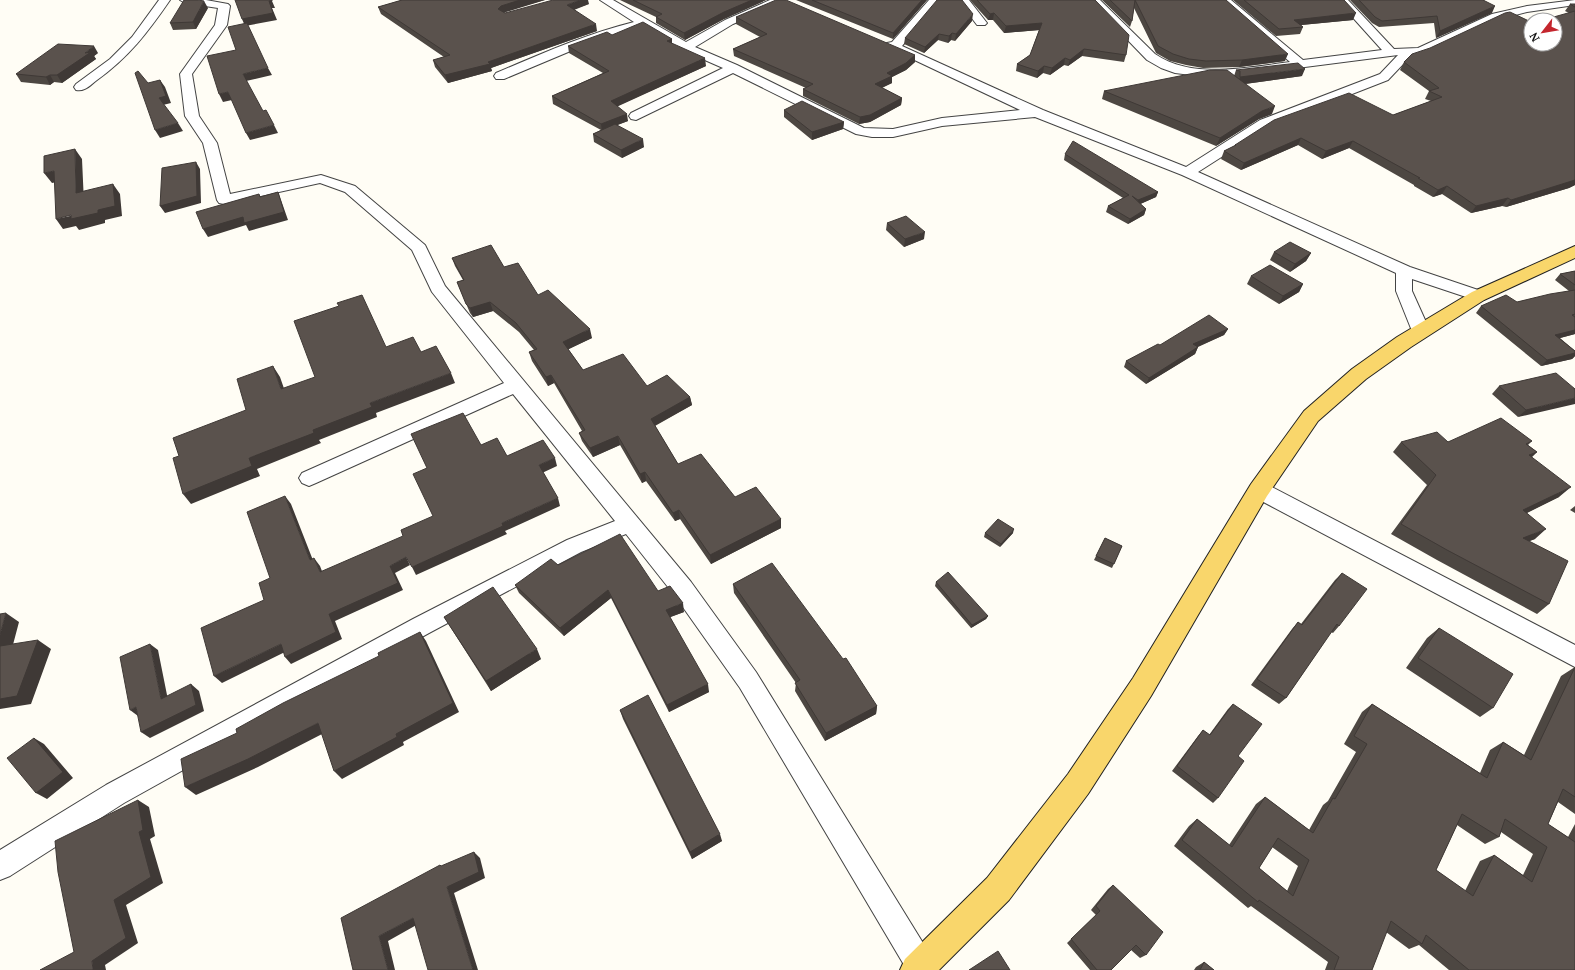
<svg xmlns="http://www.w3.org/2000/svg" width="1575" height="970" viewBox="0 0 1575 970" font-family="'PT Serif',serif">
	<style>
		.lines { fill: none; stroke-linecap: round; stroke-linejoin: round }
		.minor-casing { stroke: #444; stroke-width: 2 }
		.primary-casing { stroke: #222; stroke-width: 2 }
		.minor { fill: #fff; fill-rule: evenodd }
		.primary { fill: #f9d66b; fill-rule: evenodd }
		.wall { fill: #4d4742; fill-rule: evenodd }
		.shaded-wall { fill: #3f3936 }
		.building { fill: #5a524d; stroke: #3f3936; fill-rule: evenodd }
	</style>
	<rect width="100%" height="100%" fill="#fffdf5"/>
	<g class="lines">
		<g class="minor-casing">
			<path id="minor" d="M159 0H170C148 32 129 57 97 80 90 85 85 92 76 90L74 87 76 84 110 59 132 37Z
				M180 0H206L228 4 230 6 227 25 192 74 199 116 217 143 230 194 321 175 355 186 425 245 445 286 691 582 756 672 931 956 935 966 934 970H907L740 688 675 596 626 534 581 552 429 633 124 803 10 876 0 880V850L106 785 413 619 567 540 615 521 513 394 316 483 309 486 302 483 299 478 302 473 504 383 432 292 412 250 345 192 320 183 224 204 219 203 217 200 203 143 185 116 180 74 215 25 218 8 185 3Z
				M600 0H613L686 42 725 20 770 0H784L783 2 733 24 695 47 737 65 864 128 893 129 942 118 1020 110 887 47 885 45 887 43 892 42 929 0H940L902 46 1043 110 1186 167 1260 120 1380 74 1398 55 1236 76H1199L1175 73 1161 68 1147 60 1089 0H1100L1155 54C1192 80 1249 67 1290 62L1219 0H1231L1303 60 1382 50 1337 0H1348L1394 49 1418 48 1492 14 1527 6 1575 0V5L1527 12 1500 19 1425 54 1407 60 1388 80 1270 126 1198 172 1410 267 1484 292 1486 296 1484 300 1478 301 1412 279V291L1430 331 1427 335 1421 337 1415 335 1412 331 1396 291V273L1182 175 1035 117 942 126 893 137H872L856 134 733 73 636 120 631 119 629 116 631 113 723 68 682 50 643 27 592 42 504 79H496L494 76 496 73C541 54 586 34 634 22Z
				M958 0H969L987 23 985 25H977Z
				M1259 482 1266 484 1575 645V667L1252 496 1249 490 1252 484Z"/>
		</g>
		<g class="primary-casing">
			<path id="primary" d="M1575 246V258L1484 300 1411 347 1366 379 1318 421 1267 496 1151 696 1088 794 1009 900 939 970H900L905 959 987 878 1068 774 1133 678 1251 484 1304 411 1352 369 1397 337 1472 292Z"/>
		</g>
		<use href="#minor" class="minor"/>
		<use href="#primary" class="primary"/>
	</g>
	<path class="wall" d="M402 0H545L503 12 505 13 589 4 574 9 597 31 491 68 492 71 448 83 435 67 433 60 444 57 381 14 378 7Z
		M620 0H766L724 19 685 40 656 23V17Z
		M796 0H927L893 39Z
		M970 0H1095L1126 55 1124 62 1082 56 1068 66 1064 65 1050 75 1043 73 1037 78 1016 71 1017 64 1030 55 1039 30 1004 33 993 20H988Z
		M1102 0H1226L1285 61 1239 67 1203 68 1186 65 1170 61 1156 53 1134 8 1132 21 1130 27Z
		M1233 0H1344L1353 20 1301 25 1303 27 1300 34 1276 36Z
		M1350 0H1484L1492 13 1436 38 1434 23 1379 27 1372 23Z
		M1570 4H1575V185L1569 188 1506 207 1502 206 1471 213 1442 194 1433 197 1414 186V185L1349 148 1322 159 1298 145 1241 170 1221 159 1224 151 1234 146 1235 145 1393 115 1431 101 1425 99 1429 91 1400 70 1404 62 1531 44 1569 13 1565 11Z
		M208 8 196 29 173 30 170 23Z
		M736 17 915 55V62L906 70 892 77V83L882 88 902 98 901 105 870 122 859 124 803 96V89L806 88 734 56 733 49 760 37 736 24Z
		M972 21 955 41 951 40 948 43 938 40 924 53 904 44 905 38Z
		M612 35 672 39V44L706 66 617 106 628 121 617 125 644 147 622 158 594 142 593 134 601 130 553 104 552 96 603 73 569 53 568 46Z
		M98 53 94 56 96 59 62 83 54 82 50 85 21 82 16 74Z
		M1236 70 1302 76 1245 84 1272 114 1259 119 1216 146 1102 99 1104 91 1234 76Z
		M784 110 844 122 843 129 812 140 784 117Z
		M1065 154 1158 192 1156 197 1140 204 1146 209 1144 215 1128 224 1106 212 1108 206 1123 198 1064 160Z
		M887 223 924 239 904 247 886 230Z
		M1274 252 1311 253 1306 261 1290 272 1270 260Z
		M452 258 504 267 538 295 592 338 568 349 583 370 690 397 692 405 655 426 678 464 735 497 781 519V528L711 564 680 519 675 521 646 481 642 483 620 445 593 457 582 441 579 433 582 431 554 383 548 386 532 361 529 352 534 350 519 332 493 311 473 317 470 313 457 282 463 280 455 266Z
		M1575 271V334L1560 338 1575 351V356L1572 359 1541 366 1476 313 1481 306 1517 302 1569 291 1555 280 1560 274Z
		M1251 276 1303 284 1299 292 1279 304 1247 284Z
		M1228 329 1224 335 1198 347 1195 354 1146 384 1124 367 1126 361 1160 345Z
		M1499 386 1575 389 1518 417 1492 394Z
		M1532 441 1528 445 1537 452 1532 457 1559 497 1527 513 1535 539 1529 541 1549 604 1537 614 1437 560 1391 534 1427 485 1393 452 1401 442Z
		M1575 506V513L1570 510Z
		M985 533H1013L1000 547 984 537Z
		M1105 538 1122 546 1112 568 1094 560Z
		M558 565 658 591 684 612 670 617 709 692 669 712 611 598 564 636 519 593 515 585Z
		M1342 573 1339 626 1333 633 1331 632 1286 698 1279 704 1251 685 1292 629 1298 622 1301 624 1335 580Z
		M936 582 988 616 986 619 971 628 935 586Z
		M733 584 877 706 876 714 825 741 795 691 796 683 734 593Z
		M444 617 541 659 491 691Z
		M1439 628 1493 708 1480 717 1406 668 1427 638Z
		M1575 667V814L1558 802 1548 824 1568 837 1575 824V970H1449L1419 945 1409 949 1386 932 1372 970H1325L1328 962 1251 906 1248 908 1174 846 1189 826 1197 819 1229 845 1256 804 1265 797 1309 830 1323 805 1328 801 1356 752 1344 744 1362 712 1372 704 1480 773 1490 750 1503 742 1524 755 1561 676ZM1457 825 1485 844 1499 837 1501 832 1533 854 1523 875 1494 855 1480 861 1465 891 1436 870ZM1272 847 1298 866 1287 891 1259 868Z
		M1233 704 1238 756 1218 798 1213 803 1172 771 1198 736 1203 730 1209 735 1228 709Z
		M620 710 722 841 692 859 623 719Z
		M1113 885 1146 955 1140 958 1131 950 1111 970H1090L1067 943 1096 915 1091 910 1108 889Z
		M1204 962 1214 970H1194L1196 967Z"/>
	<path class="shaded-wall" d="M520 0H545L503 13 498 9 501 6Z
		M580 0H588L589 4 569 12 567 5Z
		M752 0H766L724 19 685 40 684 33 724 12Z
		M922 0H927L893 39V33Z
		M204 1 208 8 196 29 193 22Z
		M269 1H272L275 8H272L277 20 245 26 242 19Z
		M1495 6 1492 13 1436 38 1440 31Z
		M994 13 993 20H988L990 14Z
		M1356 13 1353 20 1291 26 1294 20Z
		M973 14 972 21 955 41 956 34Z
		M1042 23 1040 30 1004 33 1006 26Z
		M596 24 597 31 491 68 492 71 448 83 445 75 488 62Z
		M952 33 951 40 948 43 949 36Z
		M939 34 938 40 924 53 925 47Z
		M672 39V46L667 41Z
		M94 46 98 53 94 56 96 59 62 83 57 75Z
		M1084 49 1082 56 1068 66 1070 60Z
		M1288 54 1285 61 1239 67 1242 60Z
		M915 55V62L906 70 892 77V83L874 91 875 84 887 73Z
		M705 58 706 66 612 109 611 101Z
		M1065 58 1064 65 1050 75 1052 68Z
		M1044 66 1043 73 1037 78 1038 71Z
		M268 68 272 75 246 81 243 74Z
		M1305 69 1302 76 1237 85 1240 77Z
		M50 75 54 82 50 85 46 77Z
		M160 80 165 87 171 103 163 105 159 98Z
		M228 92 232 100 223 102 219 94Z
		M902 98 901 105 870 122 859 124 860 117Z
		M1275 106 1272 114 1259 119 1216 146 1220 138 1262 111Z
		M627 114 628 121 602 131 601 124Z
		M844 122 843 129 812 140V132Z
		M178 123 183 131 160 138 155 130Z
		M274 125 278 133 250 140 246 133Z
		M1301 138 1298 145 1241 170 1244 163Z
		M643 139 644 147 622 158 621 150Z
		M1353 141 1349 148 1322 159 1326 151Z
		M75 149 82 159 84 203 76 193Z
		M196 162 200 169 201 203 165 213 160 206Z
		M54 171 62 181 52 183 44 173Z
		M1575 180V185L1569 188 1506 207 1511 200Z
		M113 184 120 194 122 216 105 220V223L79 230 76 226 63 229 56 219 98 210Z
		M1447 186 1442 194 1433 197 1438 190Z
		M278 192 281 200 288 220 249 231 246 225 208 237 203 229Z
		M1158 192 1156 197 1136 206 1138 200Z
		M1508 198 1502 206 1471 213 1476 206Z
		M1146 209 1144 215 1128 224 1130 219Z
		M925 232 924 239 904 247 905 239Z
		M1311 253 1306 261 1290 272 1295 264Z
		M1303 284 1299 292 1279 304 1283 296Z
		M490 302 493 311 473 317 470 308Z
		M590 329 592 338 565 351 563 342Z
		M1228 329 1224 335 1190 350 1193 344Z
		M1575 330V334L1549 341 1555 335Z
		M1198 347 1195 354 1146 384 1149 378Z
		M1575 353V356L1572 359 1541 366 1547 360Z
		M273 366 280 377 288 400 281 389Z
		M451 373 455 383 376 413 377 417 319 440 321 443 257 469 260 476 191 504 183 494 249 458 370 403Z
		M551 375 554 383 548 386 546 377Z
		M690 397 692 405 652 427 651 419Z
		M1575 398V404L1518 417 1526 410Z
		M618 436 620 445 593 457 590 448Z
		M1537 452 1526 462 1529 455Z
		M555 458 557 466 542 473 539 465Z
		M645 472 646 481 642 483 640 474Z
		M1571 487 1559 497 1512 520 1523 510Z
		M285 496 291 504 316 568 310 560Z
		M558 498 560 506 505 531 507 534 416 575 412 567 502 523Z
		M679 510 680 519 675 521 673 513Z
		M781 519V528L711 564 710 555Z
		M1014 529 1013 533 1000 547 1001 544Z
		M1546 529 1535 539 1512 548 1523 538Z
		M406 557 410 565 395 573 403 590 335 621 342 639 291 664 285 657 329 614 390 566Z
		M314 558 320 566 325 579 320 572Z
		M608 590 611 598 564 636 560 628Z
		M683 603 684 612 668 618 666 610Z
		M6 613 19 622 10 656 0 649V635Z
		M988 616 986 619 971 628 972 625Z
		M420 632 426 641 459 712 403 742 404 745 342 779 334 771 396 734Z
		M38 640 51 649 31 704 0 709V699Z
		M150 644 158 650 169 705 161 699Z
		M281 644 287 651 222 683 214 676Z
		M537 649 541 659 491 691 486 681Z
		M191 684 199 691 204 711 150 738 141 732Z
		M708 684 709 692 669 712 667 705Z
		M877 706 876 714 825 741 826 733Z
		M136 707 138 716 130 710Z
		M318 723 326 732 258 767 196 795 185 787Z
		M34 738 44 744 73 778 47 799 36 793Z
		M138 800 149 807 155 836 150 839 163 883 126 905 138 943 105 965 106 970H93L92 961 114 900Z
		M720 834 722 841 692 859 690 852Z
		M474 852 480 858 485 878 454 893 478 970H473L447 887Z
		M413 918 420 923 388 941 395 970H388L379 936Z"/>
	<path class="building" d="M184 0H198L204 1 193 22 170 23Z
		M235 0H272V1H269L273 13 242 19Z
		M402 0H520L501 6 498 9 505 13 553 0H580L567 5 596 24 488 62 490 64 445 75 433 60 450 55 378 7Z
		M633 0H752L724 12 684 33 656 17 662 14Z
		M776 0H786L915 55 906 63 887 73 892 76 875 84 902 98 870 115 860 117 803 89 813 84 733 49 767 34 736 17Z
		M812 0H922L893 33Z
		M937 0H962L973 14 956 34 952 33 949 36 939 34 925 47 905 38Z
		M977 0H1095L1129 35 1126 55 1084 49 1070 60 1065 58 1052 68 1044 66 1038 71 1017 64 1030 55 1042 23 1006 26 994 13 990 14Z
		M1110 0H1135L1132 21Z
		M1135 0H1226L1288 54 1242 60 1206 61 1189 59 1173 54 1158 46Z
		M1244 0H1344L1356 13 1294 20 1303 27 1279 29Z
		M1359 0H1483L1495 6 1440 31 1437 16 1382 21 1375 17Z
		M1570 4H1575V7Z
		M1575 11V180L1511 200 1508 198 1476 206 1447 186 1438 190 1418 178H1420L1353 141 1326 151 1301 138 1244 163 1224 151 1236 145H1235L1274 120 1349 93 1393 115 1442 97 1429 91 1439 88 1404 62 1412 54 1430 48 1505 13 1510 12 1531 22V44H1555V20H1543Z
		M643 22 672 39 667 41 705 58 611 101 627 114 601 124 552 96 609 71 568 46 607 32 612 35Z
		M247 23 268 68 243 74 263 111 266 110 274 125 246 133 228 92 219 94 207 56 236 50 228 27Z
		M58 44 94 46 85 53 91 52 57 75H50L46 77 16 74Z
		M1298 63 1305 69 1240 77V71L1236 70Z
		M1210 70H1227L1275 106 1262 111 1220 138 1104 91Z
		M138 71 148 83 160 80 166 96 159 98 178 123 155 130 135 73Z
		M802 101 844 122 812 132 784 110Z
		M615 124 643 139 621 150 593 134Z
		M1073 141 1158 192 1138 200 1132 196 1146 209 1130 219 1108 206 1129 195 1065 154Z
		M75 149 76 193 113 184 115 206 98 210V213L71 219V215L56 219 54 171 44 173V156Z
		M196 162 197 196 160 206 162 168Z
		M278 192 284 212 244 223 243 217 203 229 196 212 259 194 260 197Z
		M906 216 925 232 905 239 887 223Z
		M1290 242 1311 253 1295 264 1274 252Z
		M491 245 504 267 518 263 538 295 548 290 590 329 563 342 583 370 623 354 647 386 667 375 690 397 651 419 678 464 701 454 735 497 756 487 781 519 710 555 679 510 673 513 645 472 640 474 618 436 590 448 579 433 585 430 551 375 546 377 529 352 537 349 516 323 490 302 470 308 466 304 457 282 464 280 452 258Z
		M1270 265 1303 284 1283 296 1251 276Z
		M1575 271V285L1560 274Z
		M1575 290V314L1572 315 1575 317V330L1555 335 1575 351V353L1547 360 1481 306 1506 295 1517 302 1550 294Z
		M362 295 386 347 413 337 421 352 436 346 451 373 370 403 372 407 313 430 314 433 249 458 252 466 183 494 173 458 179 456 173 438 246 410 237 379 273 366 281 389 315 377 294 321 339 306 337 303Z
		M1209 315 1228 329 1193 344 1198 347 1149 378 1126 361 1158 344 1160 345Z
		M1556 373 1575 389V398L1526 410 1499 386Z
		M463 413 481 445 497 438 507 456 543 440 555 458 539 465 558 498 502 523 503 526 412 567 406 557 390 566 398 583 329 614 336 632 285 657 281 644 214 676 201 628 264 600 259 583 270 578 247 512 285 496 310 560 314 558 320 572 403 536 401 530 433 516 413 474 427 468 411 434Z
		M1501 418 1532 441 1526 444 1537 452 1529 455 1571 487 1523 510 1546 529 1523 538 1568 561 1549 604 1447 550 1401 524 1436 475 1401 442 1437 432 1448 442Z
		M998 519 1014 529 1001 544 985 533Z
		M620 534 658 591 670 586 683 603 666 610 708 684 667 705 608 590 560 628 515 585 551 559 558 565Z
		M1105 538 1122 546 1114 564 1096 556Z
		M772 563 843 659 846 658 877 706 826 733 795 683 800 680 733 584Z
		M948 572 988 616 972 625 936 582Z
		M1342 573 1367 589 1339 626 1337 624 1286 698 1257 679 1298 622 1302 625Z
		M493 587 537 649 486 681 444 617Z
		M6 613 0 635V614Z
		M1439 628 1513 674 1493 708 1418 658Z
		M420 632 453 703 396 734 397 737 334 771 318 723 248 759 185 787 181 759 237 733 236 729 283 703 379 656 378 653Z
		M38 640 17 696 0 699V646Z
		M150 644 161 699 191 684 196 705 141 732 136 707 130 710 120 657Z
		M1575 667V797L1563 789 1548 824 1575 842V970H1469L1426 935 1422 944 1391 921 1372 970H1334L1339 957 1259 900 1258 902 1182 840 1197 819 1232 847 1265 797 1313 833 1333 798 1335 799 1367 744 1354 736 1372 704 1487 778 1503 742 1531 760ZM1462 814 1499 837 1505 819 1547 847 1532 882 1494 855 1473 896 1436 870ZM1278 838 1309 860 1293 896 1259 868Z
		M648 695 720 834 690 852 620 710Z
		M1233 704 1262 724 1238 756 1244 761 1218 798 1177 766 1203 730 1210 735Z
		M34 738 63 772 36 793 7 758Z
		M138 800 143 830 139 832 151 877 114 900 126 938 92 961 93 970H40L74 952 58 872 55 841Z
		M474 852 479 872 447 887 473 970H428L413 918 379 936 388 970H353L341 918 440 865 441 866Z
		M1113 885 1163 932 1146 955 1136 945 1111 970H1097L1071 939 1100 911 1096 906Z
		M998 951 1010 970H969Z
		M1204 962 1214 970H1200Z"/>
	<g transform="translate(1543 32) rotate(239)"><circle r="19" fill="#ffffff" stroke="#a0a0a0"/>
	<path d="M0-3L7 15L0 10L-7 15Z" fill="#c4262e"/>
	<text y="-6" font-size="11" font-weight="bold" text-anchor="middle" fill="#111111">N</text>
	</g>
</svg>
